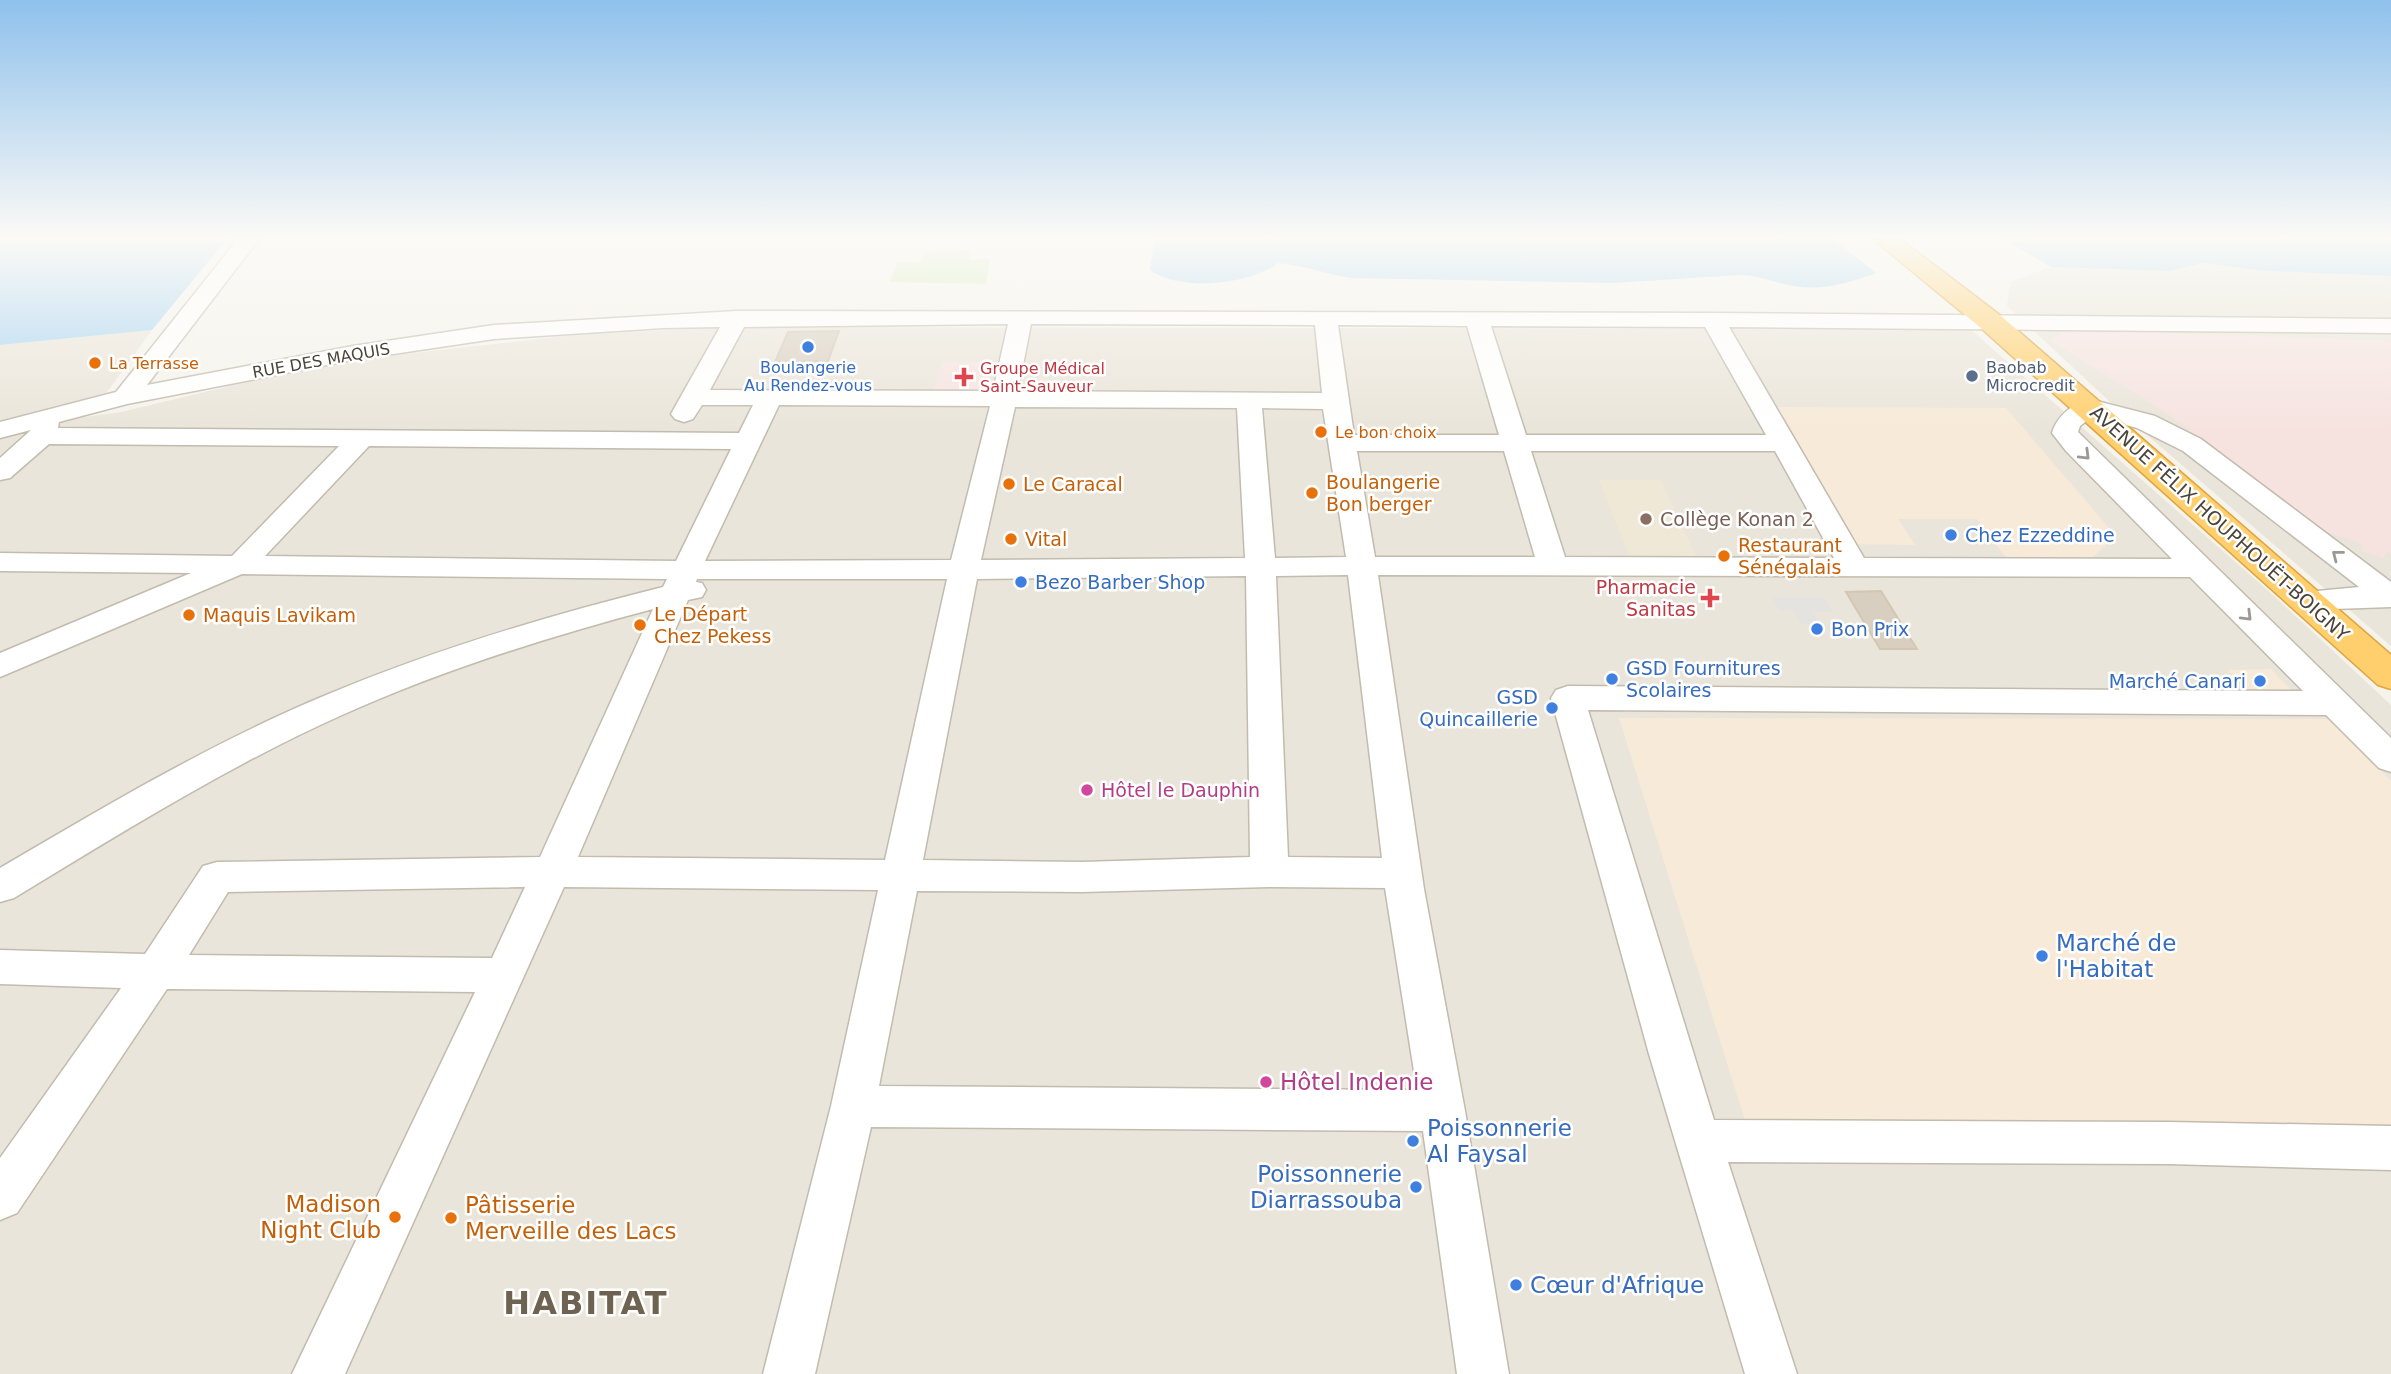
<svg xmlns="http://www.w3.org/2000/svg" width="2391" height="1374" viewBox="0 0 2391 1374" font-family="'DejaVu Sans',sans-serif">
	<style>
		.residential { fill: #eae5da }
		.commercial { fill: #f7ead8 }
		.education { fill: #efe8d6 }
		.medical { fill: #f6e3e0 }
		.green { fill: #d2eab5 }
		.parking { fill: #e5e3e0 }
		.water { fill: #a9d4f2 }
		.building { fill: #d8cfc1; stroke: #d3c7b4; stroke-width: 2 }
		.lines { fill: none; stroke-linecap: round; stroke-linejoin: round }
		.minor-casing { stroke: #c2bbae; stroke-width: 3 }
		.highway-casing { stroke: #e0a43c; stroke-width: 3 }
		.minor { fill: #fff; fill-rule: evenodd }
		.highway { fill: #ffcf6e; fill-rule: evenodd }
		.oneway { stroke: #9c9892 }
		.shop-dot { fill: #3f7fe0; stroke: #fff; stroke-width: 2.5 }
		.food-dot { fill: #e8710a; stroke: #fff; stroke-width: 2.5 }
		.service-dot { fill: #5c6f8a; stroke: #fff; stroke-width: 2.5 }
		.health-dot { fill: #e0444e; stroke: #fff; stroke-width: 2.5 }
		.education-dot { fill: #8d6e63; stroke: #fff; stroke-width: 2.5 }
		.hotel-dot { fill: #d1479c; stroke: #fff; stroke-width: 2.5 }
		.labels { text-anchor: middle; stroke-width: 5; stroke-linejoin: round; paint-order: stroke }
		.far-street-label { font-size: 16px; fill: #4b4439; stroke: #fff }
		.far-food-label { font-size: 16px; fill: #c56008; stroke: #fff; text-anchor: start }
		.far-shop-label { font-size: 16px; fill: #366cbe; stroke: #fff }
		.far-service-label { font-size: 16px; fill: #4e5e75; stroke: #fff; text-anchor: start }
		.far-health-label { font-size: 16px; fill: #be3a42; stroke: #fff; text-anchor: start }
		.food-label { font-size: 19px; fill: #c56008; stroke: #fff; text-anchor: start }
		.education-label { font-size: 19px; fill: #785e54; stroke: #fff; text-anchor: start }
		.street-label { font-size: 19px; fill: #4b4439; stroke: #fff }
		.shop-label { font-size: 19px; fill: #366cbe; stroke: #fff; text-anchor: start }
		.health-label { font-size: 19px; fill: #be3a42; stroke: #fff; text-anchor: end }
		.hotel-label { font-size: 19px; fill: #b23c85; stroke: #fff; text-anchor: start }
		.near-shop-label { font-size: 23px; fill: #366cbe; stroke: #fff; text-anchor: start }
		.near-hotel-label { font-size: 23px; fill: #b23c85; stroke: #fff; text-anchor: start }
		.near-food-label { font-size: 23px; fill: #c56008; stroke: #fff; text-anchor: end }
		.near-district-label { font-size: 32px; font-weight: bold; letter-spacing: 2px; fill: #6e6250; stroke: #fff }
	</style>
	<rect width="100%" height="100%" fill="#f6f3ec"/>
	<path class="residential" d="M2204 263 2265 271 2391 276V646L2123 414 2007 306 2010 282 2051 267 2169 271Z
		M718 327 1970 329 2274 596 2391 705V1374H0V434L32 424 121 412 289 372 351 360 574 335Z
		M152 330 102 399 0 426V345Z"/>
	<path class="commercial" d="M1773 407 2006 408 2116 536 2089 560 2007 559 1977 519H1898L1915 545 1853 544Z
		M2271 669 2293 692 2248 693 2228 670Z
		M1619 718 2330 719 2391 781V1142L1748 1130Z"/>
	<path class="education" d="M1599 480H1661L1696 556H1629Z"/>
	<path class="medical" d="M2068 330 2391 341V553L2386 552 2384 558 2362 551 2363 544 2324 531 2171 416 2050 340Z
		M942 362H994L986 395 932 394Z"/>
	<path class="green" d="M970 250 969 260 990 259 986 284 890 282 898 262 920 263 924 252Z"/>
	<path class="parking" d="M1772 597H1824L1833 612H1814L1820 624H1801L1793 610H1779Z"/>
	<path class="water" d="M0 239H227L152 330 0 345Z
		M1150 239H1833L1876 273C1849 283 1823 291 1794 286 1774 283 1760 275 1739 275L1614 283 1350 278C1326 274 1302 265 1278 263 1250 285 1180 292 1150 270L1154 242Z
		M2003 239H2391V276L2265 271 2204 263 2169 271 2051 267Z"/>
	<path class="building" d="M839 331 828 361 775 362 788 332Z
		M1881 591 1917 649H1880L1846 592Z"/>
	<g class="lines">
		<g class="minor-casing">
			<path id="minor" d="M238 239H259L147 385 353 346 494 325 737 311 1713 313 2391 319V333L1729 327 1864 558 2172 559 2066 451 2052 433C2057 416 2072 404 2089 399L2155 416 2201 439 2391 582V607L2307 610 2296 607 2292 600 2296 593 2359 587 2183 451 2137 428 2093 416 2080 426 2078 432 2391 738V772L2379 768 2326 715 1588 710 1714 1120 2168 1122 2391 1126V1170L2168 1164 1728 1162 1797 1374H1745L1649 1054 1551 698 1556 690 1568 686 2303 691 2190 577 1378 575 1424 889 1465 1111 1509 1374H1457L1423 1131 871 1127 815 1374H763L831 1106 878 890 564 887 345 1374H292L475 992 167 989 17 1213 0 1220V1158L121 988 0 984V950L145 954 203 866 217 862 540 857 653 609C547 637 442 670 342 715 228 766 121 833 14 898L0 902V868C104 807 208 745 319 698 430 651 546 616 663 587L667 579 242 574 0 677V653L191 573 0 571V553L232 556 339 446 49 444 10 478 0 480V458L31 430 0 438V422L116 392ZM1008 324 993 391 710 390 744 327ZM1031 324 1315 325 1322 393 1018 391ZM1338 325 1467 326 1499 435H1354ZM1491 326 1705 327 1766 435H1526ZM720 327 671 414 675 419 684 422 693 419 702 405H753L739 433 58 428 59 422 127 404 353 360 494 339 663 328ZM779 405 990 406 951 560 705 561ZM1015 407 1237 408 1245 558 981 560ZM1262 408 1323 409 1346 557 1275 558ZM369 446 731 449 676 561 265 556ZM1357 451H1504L1535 557H1375ZM1531 451H1775L1834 558 1565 557ZM1348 575 1382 858 1288 857 1276 576ZM1246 576 1250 857 1082 862 923 860 977 579ZM697 579H947L885 860 578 857 688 600 702 597 706 590 702 583 696 582ZM525 887 492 958 189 955 228 892ZM1269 887 1385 888 1417 1090 879 1086 917 891 1082 892Z"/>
		</g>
		<g class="highway-casing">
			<path id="highway" d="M1873 239H1900L2001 316 2391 655V689L2378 685 1981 328Z"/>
		</g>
		<use href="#minor" class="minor"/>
		<use href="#highway" class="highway"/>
	</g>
	<defs><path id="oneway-chevron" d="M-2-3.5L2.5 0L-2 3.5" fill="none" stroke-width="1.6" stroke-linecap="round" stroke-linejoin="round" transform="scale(1.75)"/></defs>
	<g class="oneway">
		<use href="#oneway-chevron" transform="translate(2085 455) rotate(45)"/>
		<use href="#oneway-chevron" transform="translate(2337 555) rotate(-142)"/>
		<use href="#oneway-chevron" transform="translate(2247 616) rotate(45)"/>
	</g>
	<linearGradient id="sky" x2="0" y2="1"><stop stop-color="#8fc1ec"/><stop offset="0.55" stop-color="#fbfaf6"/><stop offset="1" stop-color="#fbfaf6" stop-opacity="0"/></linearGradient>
	<rect width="2391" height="431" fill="url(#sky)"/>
	<g class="shop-dot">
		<circle cx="808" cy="347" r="7"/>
		<circle cx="1951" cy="535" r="7"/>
		<circle cx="1021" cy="582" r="7"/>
		<circle cx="1817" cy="629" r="7"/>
		<circle cx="1612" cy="679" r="7"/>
		<circle cx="2260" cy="681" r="7"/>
		<circle cx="1552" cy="708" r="7"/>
		<circle cx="2042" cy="956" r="7"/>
		<circle cx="1413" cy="1141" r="7"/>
		<circle cx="1416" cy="1187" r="7"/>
		<circle cx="1516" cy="1285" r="7"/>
	</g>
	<g class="food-dot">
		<circle cx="95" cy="363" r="7"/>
		<circle cx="1321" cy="432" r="7"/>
		<circle cx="1009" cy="484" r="7"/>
		<circle cx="1312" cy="493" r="7"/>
		<circle cx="1011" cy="539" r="7"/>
		<circle cx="1724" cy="556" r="7"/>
		<circle cx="189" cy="615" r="7"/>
		<circle cx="640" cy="625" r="7"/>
		<circle cx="395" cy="1217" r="7"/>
		<circle cx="451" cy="1218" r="7"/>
	</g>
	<circle class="service-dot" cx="1972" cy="376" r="7"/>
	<g class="health-dot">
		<path d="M960.5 366.5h7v7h7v7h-7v7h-7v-7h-7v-7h7z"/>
		<path d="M1706.5 587.5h7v7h7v7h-7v7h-7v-7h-7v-7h7z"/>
	</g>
	<circle class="education-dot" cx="1646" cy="519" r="7"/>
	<g class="hotel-dot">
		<circle cx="1087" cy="790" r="7"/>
		<circle cx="1266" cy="1082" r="7"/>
	</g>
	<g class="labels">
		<g class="far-street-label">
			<text transform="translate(321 360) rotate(-10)" y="6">RUE DES MAQUIS</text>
		</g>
		<g class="far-food-label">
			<text x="109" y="369">La Terrasse</text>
			<text x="1335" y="438">Le bon choix</text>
		</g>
		<g class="far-shop-label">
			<text x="808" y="373">Boulangerie<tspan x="808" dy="18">Au Rendez-vous</tspan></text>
		</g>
		<g class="far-service-label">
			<text x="1986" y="373">Baobab<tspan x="1986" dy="18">Microcredit</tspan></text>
		</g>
		<g class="far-health-label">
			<text x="980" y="374">Groupe Médical<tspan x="980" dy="18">Saint-Sauveur</tspan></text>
		</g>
		<g class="food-label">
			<text x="1326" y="489">Boulangerie<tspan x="1326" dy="22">Bon berger</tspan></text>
			<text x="1023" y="491">Le Caracal</text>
			<text x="1025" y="546">Vital</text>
			<text x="1738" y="552">Restaurant<tspan x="1738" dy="22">Sénégalais</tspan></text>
			<text x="654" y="621">Le Départ<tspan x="654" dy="22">Chez Pekess</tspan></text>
			<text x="203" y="622">Maquis Lavikam</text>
		</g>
		<g class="education-label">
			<text x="1660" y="526">Collège Konan 2</text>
		</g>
		<g class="street-label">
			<text transform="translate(2220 523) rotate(42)" y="7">AVENUE FÉLIX HOUPHOUËT-BOIGNY</text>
		</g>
		<g class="shop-label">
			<text x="1965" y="542">Chez Ezzeddine</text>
			<text x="1035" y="589">Bezo Barber Shop</text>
			<text x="1831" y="636">Bon Prix</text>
			<text x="1626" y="675">GSD Fournitures<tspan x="1626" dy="22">Scolaires</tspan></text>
			<text x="2246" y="688" text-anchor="end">Marché Canari</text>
			<text x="1538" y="704" text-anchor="end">GSD<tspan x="1538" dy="22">Quincaillerie</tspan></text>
		</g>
		<g class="health-label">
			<text x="1696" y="594">Pharmacie<tspan x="1696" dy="22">Sanitas</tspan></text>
		</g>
		<g class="hotel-label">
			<text x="1101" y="797">Hôtel le Dauphin</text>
		</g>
		<g class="near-shop-label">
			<text x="2056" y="951">Marché de<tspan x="2056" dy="26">l'Habitat</tspan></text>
			<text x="1427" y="1136">Poissonnerie<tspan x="1427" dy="26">Al Faysal</tspan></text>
			<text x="1402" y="1182" text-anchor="end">Poissonnerie<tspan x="1402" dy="26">Diarrassouba</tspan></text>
			<text x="1530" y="1293">Cœur d'Afrique</text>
		</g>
		<g class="near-hotel-label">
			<text x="1280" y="1090">Hôtel Indenie</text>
		</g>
		<g class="near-food-label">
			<text x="381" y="1212">Madison<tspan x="381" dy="26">Night Club</tspan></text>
			<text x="465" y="1213" text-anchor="start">Pâtisserie<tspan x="465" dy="26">Merveille des Lacs</tspan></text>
		</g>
		<g class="near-district-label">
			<text x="586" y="1314">HABITAT</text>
		</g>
	</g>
</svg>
